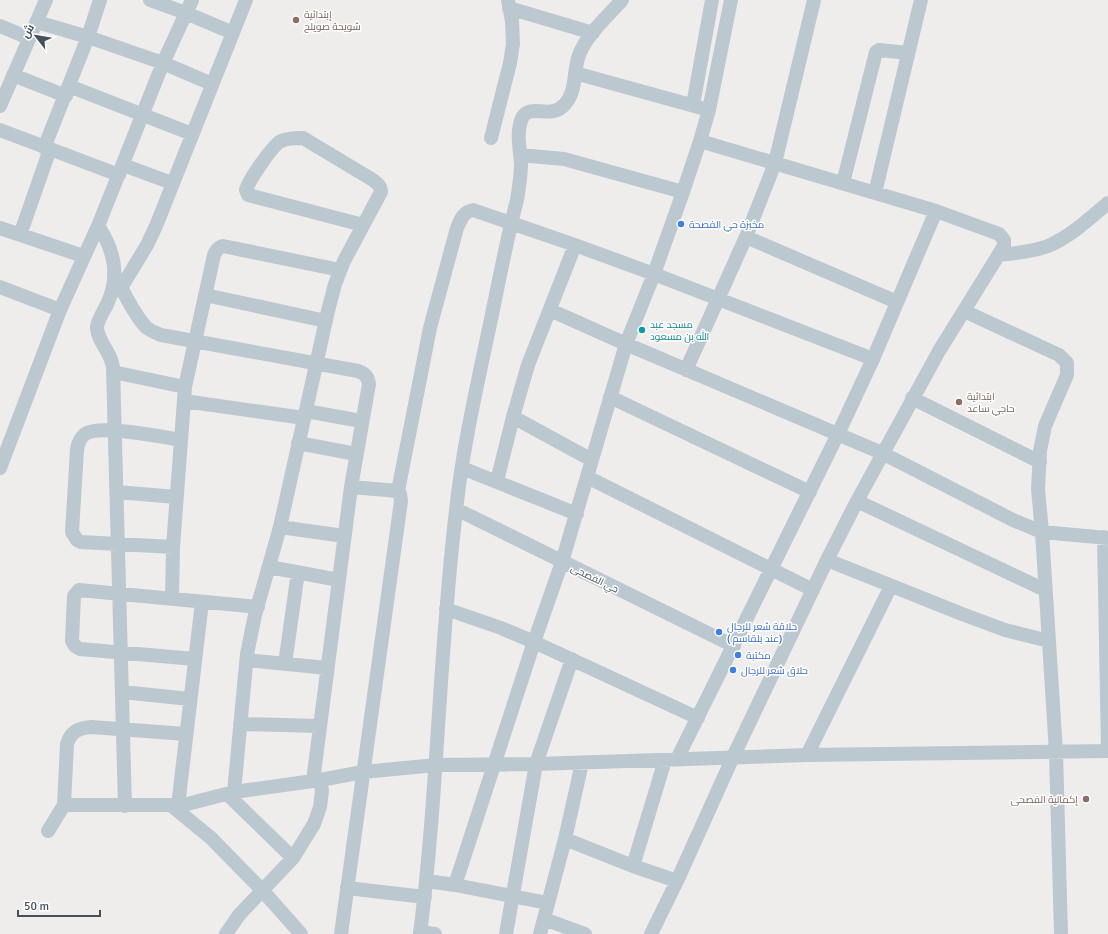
<svg xmlns="http://www.w3.org/2000/svg" width="1108" height="934" viewBox="0 0 1108 934" font-family="Signika,Cairo,sans-serif">
	<style>
		.lines { fill: none; stroke-linecap: round; stroke-linejoin: round }
		.minor { stroke: #bcc8cf; stroke-width: 14 }
		.education-dot { fill: #8d6e63; stroke: #fff; stroke-width: 1.5 }
		.shop-dot { fill: #3f7fe0; stroke: #fff; stroke-width: 1.5 }
		.culture-dot { fill: #0f9aa8; stroke: #fff; stroke-width: 1.5 }
		.labels { text-anchor: middle; stroke-width: 3; stroke-linejoin: round; paint-order: stroke }
		.education-label { font-size: 10px; fill: #785e54; stroke: #fff; text-anchor: start }
		.shop-label { font-size: 10px; fill: #366cbe; stroke: #fff; text-anchor: start }
		.culture-label { font-size: 10px; fill: #0d838f; stroke: #fff; text-anchor: start }
		.street-label { font-size: 10px; fill: #445159; stroke: #fff }
	</style>
	<rect width="100%" height="100%" fill="#efecec"/>
	<g class="lines">
		<path class="minor" d="M150 0 186 13 233 33
			M509 8 593 33
			M37 22 88 37 163 63 212 84
			M0 26 29 38
			M575 73 709 110
			M13 75 66 96
			M69 86 192 134
			M693 105 712 0
			M0 106 46 0
			M0 130 119 175
			M491 138 510 63 513 44 512 21 508 0
			M44 148 88 37 100 0
			M520 155 564 159 683 192
			M123 165 172 183
			M843 183 876 52 879 50 908 53
			M875 193 921 0
			M98 226C114 249 120 276 108 302 105 310 98 318 97 327 97 337 105 347 109 355 111 359 112 363 113 367L125 806
			M0 228 83 256
			M20 235 50 149
			M746 237 897 302
			M999 255C1016 253 1032 252 1048 246 1070 237 1090 218 1108 203
			M114 275C123 290 135 317 147 328 151 331 156 333 161 335L358 371C365 374 368 376 369 384L351 487 313 781
			M0 287 60 310
			M121 288 147 245 156 226 246 0
			M205 295 326 321
			M550 310 626 344 882 453 1013 520 1042 532 1108 538
			M964 311 1059 355 1067 363V375L1045 426 1040 451 1038 489 1042 532 1056 752 1061 934
			M686 370 746 237 775 163 814 0
			M113 372 185 387
			M610 397 810 492
			M912 398 1040 462
			M184 401 304 418
			M306 411 361 421
			M513 417 592 460
			M298 443 356 454
			M0 468 60 310 98 226 163 63 192 0
			M462 468 577 514
			M587 477 813 590
			M497 481 513 417 528 365 575 245
			M351 487 398 491
			M117 492 176 497
			M857 501 1045 590
			M456 509 734 646
			M280 527 344 536
			M1104 537 1108 749
			M173 547 81 542 77 540 72 532 77 450C78 443 80 438 85 434 100 424 162 437 181 440
			M827 560 962 614 1005 630 1049 641
			M269 567 339 580
			M172 599 173 547 185 387 214 255C216 251 218 247 223 246L340 270
			M446 609 501 628 534 642 698 718
			M195 659 80 649 75 646 72 641 74 596 79 590 258 607
			M247 660 327 668
			M285 664 298 572
			M122 692 190 699
			M240 724 319 726
			M807 755 891 586
			M677 759 838 434 873 359 936 211
			M234 792 247 654 255 615 280 527 328 311 335 284 344 261 381 192C381 186 378 184 373 180L303 138C296 138 288 138 281 141 272 146 249 180 246 190L248 195 363 225
			M227 794 293 858
			M64 805 67 744C71 731 79 728 91 727L186 734
			M172 806 211 838 262 890 301 934
			M178 806 202 602
			M48 831 64 805H183L234 792 320 780 363 772 436 765 536 764 807 755 1108 751
			M565 839 633 866 677 881
			M633 866 665 760
			M427 881 455 885 548 903
			M455 885 534 642 562 562 626 344 654 274 683 192 700 141 709 110 731 0
			M347 888 425 897
			M544 919 585 934
			M420 932 435 934
			M226 934 239 915 293 858 314 824 320 807 322 791 320 780
			M341 934 401 501 400 494 398 491 430 328 457 228C461 219 463 212 473 210L575 245 654 274 873 359
			M420 934C438 793 439 651 456 511 462 453 475 395 487 338 497 292 505 246 517 200 519 188 521 176 521 164 520 149 516 132 522 118 530 102 551 121 565 104 577 91 573 71 579 55 587 34 607 17 622 0
			M506 934 536 764 572 659
			M540 934 565 839 582 763
			M651 934 677 881 733 757 827 560 857 501 939 351 1004 246V240L999 234 936 211 700 141"/>
	</g>
	<g class="education-dot">
		<circle cx="296" cy="20" r="4"/>
		<circle cx="959" cy="402" r="4"/>
		<circle cx="1086" cy="799" r="4"/>
	</g>
	<g class="shop-dot">
		<circle cx="681" cy="224" r="4"/>
		<circle cx="719" cy="632" r="4"/>
		<circle cx="738" cy="655" r="4"/>
		<circle cx="733" cy="670" r="4"/>
	</g>
	<circle class="culture-dot" cx="642" cy="330" r="4"/>
	<g class="labels">
		<g class="education-label">
			<text x="304" y="18">إبتدائية<tspan x="304" dy="12">شويحة صويلح</tspan></text>
			<text x="967" y="400">ابتدائية<tspan x="967" dy="12">حاجي ساعد</tspan></text>
			<text x="1078" y="803" text-anchor="end">إكمالية الفصحى</text>
		</g>
		<g class="shop-label">
			<text x="689" y="228">مخبزة حي الفصحة</text>
			<text x="727" y="630">حلاقة شعر للرجال<tspan x="727" dy="12">( عند بلقاسم)</tspan></text>
			<text x="746" y="659">مكتبة</text>
			<text x="741" y="674">حلاق شعر للرجال</text>
		</g>
		<g class="culture-label">
			<text x="650" y="328">مسجد عبد<tspan x="650" dy="12">الله بن مسعود</tspan></text>
		</g>
		<g class="street-label">
			<text transform="translate(595 578) rotate(26)" y="4">حي الفصحى</text>
		</g>
	</g>
	<g transform="translate(36 36) rotate(301)" stroke="#ffffff" stroke-width="3" paint-order="stroke">
	<path d="M0-3L7 15L0 10L-7 15Z" fill="#445159"/>
	<text y="-6" font-size="11" font-weight="bold" text-anchor="middle" fill="#445159">ش</text>
	</g>
	<path d="M18 910v6h82v-6" fill="none" stroke="#445159" stroke-width="2"/>
	<text x="24" y="910" font-size="12" fill="#445159" stroke="#ffffff" stroke-width="3" paint-order="stroke">50 m</text>
</svg>
